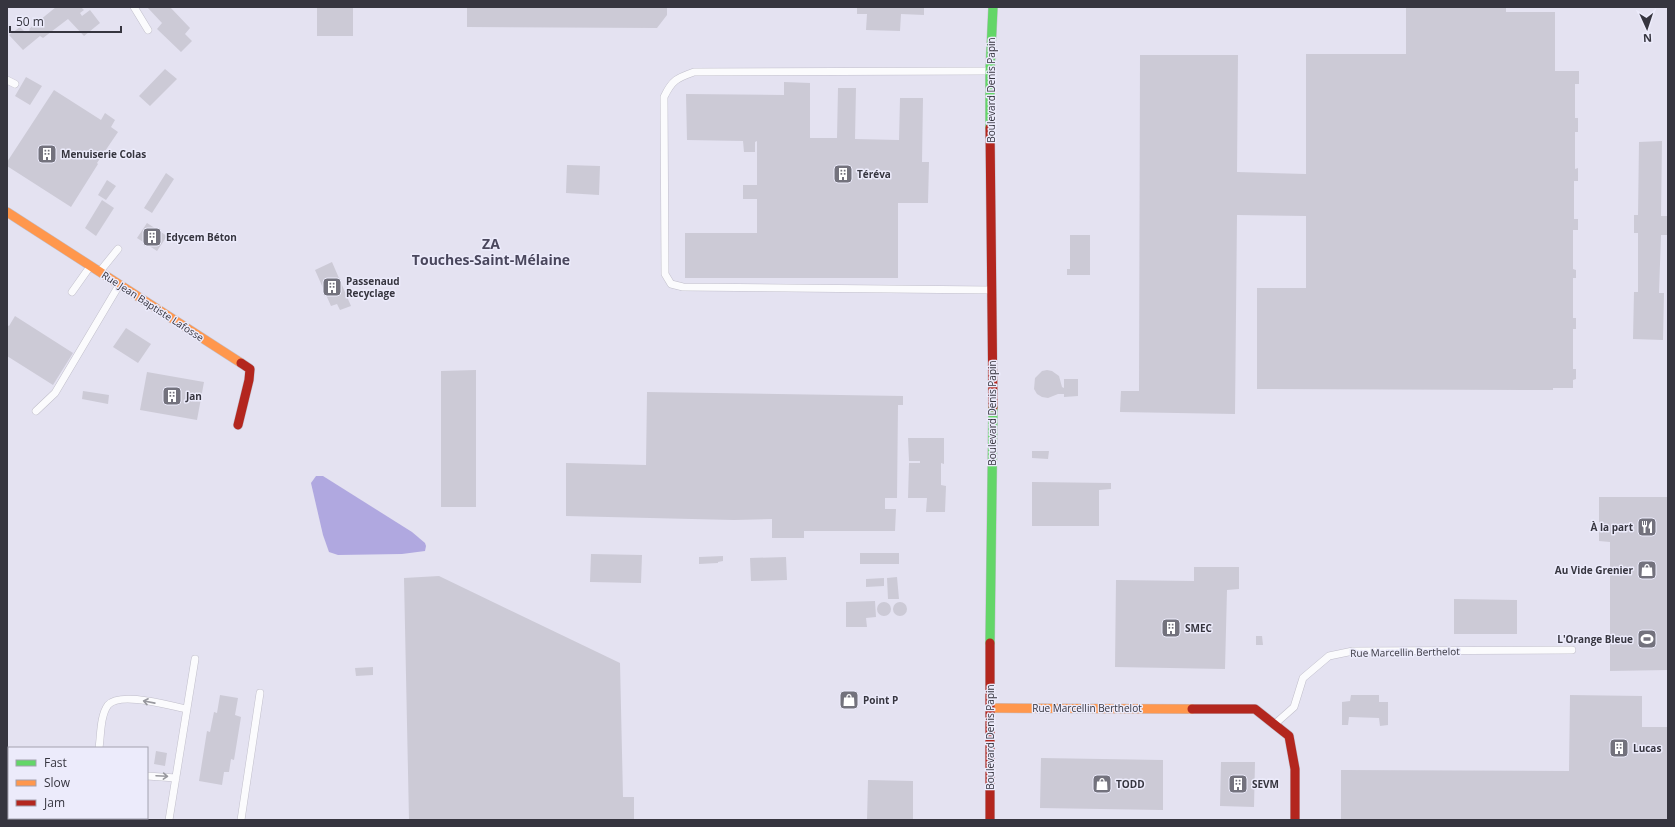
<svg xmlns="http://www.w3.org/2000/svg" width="1675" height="827" viewBox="0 0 1675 827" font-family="'Open Sans',sans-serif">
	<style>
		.water { fill: #b0a8e0 }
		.building { fill: #cccad6 }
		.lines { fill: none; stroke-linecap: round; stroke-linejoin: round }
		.lane-casing { stroke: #c1bfcb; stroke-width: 8 }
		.fast-casing { stroke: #c1bfcb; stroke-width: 10 }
		.slow-casing { stroke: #c1bfcb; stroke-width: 10 }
		.jam-casing { stroke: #c1bfcb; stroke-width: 10 }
		.lane { stroke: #fbfbfd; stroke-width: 7 }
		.fast { stroke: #63d668; stroke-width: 9 }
		.slow { stroke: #ff974d; stroke-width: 9 }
		.jam { stroke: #b3261e; stroke-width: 9 }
		.oneway { stroke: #98989e }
		.labels { text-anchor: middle; stroke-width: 3; stroke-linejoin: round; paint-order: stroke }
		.street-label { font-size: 10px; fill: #36353f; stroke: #ecebfb }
		.poi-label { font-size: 10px; font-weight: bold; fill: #36353f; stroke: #ecebfb; text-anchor: start }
		.district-label { font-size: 14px; font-weight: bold; fill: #4a475d; stroke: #ecebfb }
	</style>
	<rect width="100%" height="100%" fill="#e4e2f1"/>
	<path class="water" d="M316 476H323L412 532 425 543 426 546 425 551 402 554 338 555 329 552 323 535 311 483Z"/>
	<path class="building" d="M56 7H81L84 10 80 13 82 16 90 10 100 23 84 36 68 19 43 38 40 36 23 50 9 35 20 27 26 33 30 30 29 29Z
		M147 7H170L190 28 185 34 192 41 181 52 157 29 162 23Z
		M317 7H353V36H317Z
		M467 7H667V15L657 28 467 27Z
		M857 7H924V15L901 14 900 31 866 30 867 14H857Z
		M1406 7H1506V12H1555V71H1579V84H1575V118H1578V132H1575V169L1578 168V181H1574V219H1578V230H1573V269L1576 270V278H1573V318H1576V329H1573V369H1576V379L1573 380V388H1553V390L1257 389V288H1306V216L1237 215 1235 414 1120 412 1121 391H1139L1140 55H1238L1237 172 1306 174V54H1406Z
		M165 69 177 79 150 106 139 96Z
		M26 77 42 86 30 105 15 96Z
		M784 82 810 83V138H837L838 88H856L855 139 899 140 900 98H923L922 162H929L928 203H898V278H685V233H757V199H743V185H757V141L755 142V152H744L743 141 687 140 686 94 784 95Z
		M54 90 101 120 105 113 115 120 111 127 118 132 97 163 98 164 71 207 7 166V162Z
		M1662 141 1661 216H1668V235H1661L1659 293H1664L1663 340 1633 339 1634 292H1638V233H1634V215H1638L1639 142Z
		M567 165 600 166 599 195 566 193Z
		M166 173 174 179 152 213 144 208Z
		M107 180 116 186 106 200 98 195Z
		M102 200 114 208 96 236 85 228Z
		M147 223 167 236 157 251 137 238Z
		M1070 235H1090V275H1067V269H1070Z
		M332 262 351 306 340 310 337 304 331 306 315 270Z
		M15 316 73 353 53 385 7 356V325L9 326Z
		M126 328 151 344 138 363 113 347Z
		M476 370V507H441V371Z
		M1047 370 1052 371 1059 376 1062 387 1064 388V379H1078V396L1064 397V394H1058L1048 398 1042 397 1037 394 1034 389 1035 378 1042 371Z
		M147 372 204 382 197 420 140 410Z
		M83 391 109 395 108 404 82 399Z
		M647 392 903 396V405H898L897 498H885V509H896L895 531H804V538H772V519L734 520 566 516V463L646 465Z
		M908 438H944V464L941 463V485L946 486 945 512H926L927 498H908L909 463H920V461H909Z
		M1032 451H1049L1048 459 1032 458Z
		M1032 482 1111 483V489L1099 490V526H1032Z
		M1599 497H1668V670L1610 671V542L1599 541Z
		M860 553H899V564H860Z
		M591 554 642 555 641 583 590 582Z
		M723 556V561L718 562V563L699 564V557Z
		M786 557 787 580 751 581 750 558Z
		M1194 567H1239V589L1227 590 1225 669 1115 667 1116 580 1194 581Z
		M439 576 620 663 623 797H634V820H409L404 578Z
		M897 577 899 599H888L887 578Z
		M884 578V586L866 587V579Z
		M1454 599 1517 600V634H1454Z
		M875 601 876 617 866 618 867 627H846V602Z
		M877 609a7 7 0 1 1 14 0a7 7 0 1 1-14 0Z
		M893 609a7 7 0 1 1 14 0a7 7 0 1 1-14 0Z
		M1256 636H1262L1263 645H1256Z
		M373 667V675L356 676 355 668Z
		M220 695 238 698 235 715 241 717 234 760 231 759 229 772H224L222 785 199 781 207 731 210 732 214 712 217 713Z
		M1351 695H1379V702H1388V725L1380 726 1379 718 1349 717 1348 725H1342V702L1350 701Z
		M1570 695 1642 696V727H1668V820H1341V770L1569 771Z
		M156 751 167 753 165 766 154 764Z
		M1041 758 1163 760V810L1040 808Z
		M1221 762H1255L1254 807 1220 806Z
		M868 780 913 781V820H867Z
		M74 818H107V820H74Z"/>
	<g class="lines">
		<g class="lane-casing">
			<path id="lane" d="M134 7 148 30
				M988 71 694 72C677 78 672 80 664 97L665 274 671 284 683 287 991 290
				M7 80 15 84
				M101 270 118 249
				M72 292 89 268
				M36 411 55 393 118 287
				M1276 723 1294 707 1303 678 1329 656 1353 651 1572 650
				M99 748C101 735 100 716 108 705 120 691 170 706 187 709
				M147 776 176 778
				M169 820 195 659
				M241 820 260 693"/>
		</g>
		<g class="fast-casing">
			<path id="fast" d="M990 128V71L993 7
				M990 643 993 407"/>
		</g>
		<g class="slow-casing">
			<path id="slow" d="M7 212 241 363
				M990 708 1192 709"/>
		</g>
		<g class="jam-casing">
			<path id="jam" d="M990 128 993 407
				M238 425 249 380 250 369 241 363
				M990 643V820
				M1192 709H1255L1289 736 1295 769V820"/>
		</g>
		<use href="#lane" class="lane"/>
		<use href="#fast" class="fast"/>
		<use href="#slow" class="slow"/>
		<use href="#jam" class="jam"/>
	</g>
	<defs><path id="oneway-shaft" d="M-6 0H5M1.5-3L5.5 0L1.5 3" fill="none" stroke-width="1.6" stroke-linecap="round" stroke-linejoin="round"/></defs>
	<g class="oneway">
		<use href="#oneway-shaft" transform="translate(149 702) rotate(-169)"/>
		<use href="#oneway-shaft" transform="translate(162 776) rotate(3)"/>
	</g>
	<defs>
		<g id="building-square" transform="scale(1)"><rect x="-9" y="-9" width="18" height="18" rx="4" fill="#73727d" stroke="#ecebfb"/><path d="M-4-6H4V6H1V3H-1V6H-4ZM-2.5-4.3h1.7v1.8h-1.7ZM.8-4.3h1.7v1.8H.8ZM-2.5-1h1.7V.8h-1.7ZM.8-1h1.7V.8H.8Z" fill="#fff"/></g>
		<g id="restaurant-square" transform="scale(1)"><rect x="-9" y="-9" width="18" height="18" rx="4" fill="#73727d" stroke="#ecebfb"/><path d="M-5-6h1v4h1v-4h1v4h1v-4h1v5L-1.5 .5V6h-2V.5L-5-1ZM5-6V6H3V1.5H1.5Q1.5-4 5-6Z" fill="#fff"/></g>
		<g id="shop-square" transform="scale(1)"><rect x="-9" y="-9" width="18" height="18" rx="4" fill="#73727d" stroke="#ecebfb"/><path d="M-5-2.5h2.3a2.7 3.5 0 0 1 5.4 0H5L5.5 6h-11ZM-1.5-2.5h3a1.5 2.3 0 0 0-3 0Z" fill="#fff"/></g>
		<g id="stadium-square" transform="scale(1)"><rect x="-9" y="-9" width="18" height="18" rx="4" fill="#73727d" stroke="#ecebfb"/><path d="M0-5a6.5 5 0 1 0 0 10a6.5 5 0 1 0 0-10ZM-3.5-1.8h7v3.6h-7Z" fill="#fff"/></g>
	</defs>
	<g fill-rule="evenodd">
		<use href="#building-square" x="47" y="154"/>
		<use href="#building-square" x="843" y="174"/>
		<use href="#building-square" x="152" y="237"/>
		<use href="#building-square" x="332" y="287"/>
		<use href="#building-square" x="172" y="396"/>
		<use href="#restaurant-square" x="1647" y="527"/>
		<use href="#shop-square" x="1647" y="570"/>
		<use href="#building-square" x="1171" y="628"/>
		<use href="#stadium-square" x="1647" y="639"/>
		<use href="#shop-square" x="849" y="700"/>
		<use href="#building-square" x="1619" y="748"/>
		<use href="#shop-square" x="1102" y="784"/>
		<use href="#building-square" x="1238" y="784"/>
	</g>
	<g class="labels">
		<g class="street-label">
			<text transform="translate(991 90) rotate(-90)" y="4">Boulevard Denis Papin</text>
			<text transform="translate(153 306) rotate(33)" y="4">Rue Jean Baptiste Lafosse</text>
			<text transform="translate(992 413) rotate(-90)" y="4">Boulevard Denis Papin</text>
			<text transform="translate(1405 652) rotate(-1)" y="4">Rue Marcellin Berthelot</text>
			<text x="1087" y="712">Rue Marcellin Berthelot</text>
			<text transform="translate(990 737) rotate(-90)" y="4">Boulevard Denis Papin</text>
		</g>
		<g class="poi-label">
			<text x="61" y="158">Menuiserie Colas</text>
			<text x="857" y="178">Téréva</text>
			<text x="166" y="241">Edycem Béton</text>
			<text x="346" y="285">Passenaud<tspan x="346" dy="12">Recyclage</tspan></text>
			<text x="186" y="400">Jan</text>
			<text x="1633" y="531" text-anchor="end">À la part</text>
			<text x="1633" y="574" text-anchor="end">Au Vide Grenier</text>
			<text x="1185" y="632">SMEC</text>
			<text x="1633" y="643" text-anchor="end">L'Orange Bleue</text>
			<text x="863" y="704">Point P</text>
			<text x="1633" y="752">Lucas</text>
			<text x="1116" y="788">TODD</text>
			<text x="1252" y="788">SEVM</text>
		</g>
		<g class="district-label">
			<text x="491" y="249">ZA<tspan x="491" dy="16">Touches-Saint-Mélaine</tspan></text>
		</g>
	</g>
	<rect width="1675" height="827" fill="none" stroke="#36353f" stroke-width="16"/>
	<rect x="8" y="747" width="140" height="72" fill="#ecebfb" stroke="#a3a2b0"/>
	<rect x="16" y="760" width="20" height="6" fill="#63d668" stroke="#a3a2b0"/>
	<text x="44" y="767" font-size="12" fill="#36353f">Fast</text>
	<rect x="16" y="780" width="20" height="6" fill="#ff974d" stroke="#a3a2b0"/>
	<text x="44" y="787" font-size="12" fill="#36353f">Slow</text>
	<rect x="16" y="800" width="20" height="6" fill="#b3261e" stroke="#a3a2b0"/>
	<text x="44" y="807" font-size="12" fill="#36353f">Jam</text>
	<g transform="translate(1647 28) rotate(177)" stroke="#ecebfb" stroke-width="3" paint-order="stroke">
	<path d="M0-3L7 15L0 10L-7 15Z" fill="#36353f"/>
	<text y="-6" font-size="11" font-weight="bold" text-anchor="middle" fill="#36353f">N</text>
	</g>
	<path d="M10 26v6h111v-6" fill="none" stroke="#36353f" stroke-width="2"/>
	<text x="16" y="26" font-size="12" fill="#36353f" stroke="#ecebfb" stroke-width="3" paint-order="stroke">50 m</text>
</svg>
